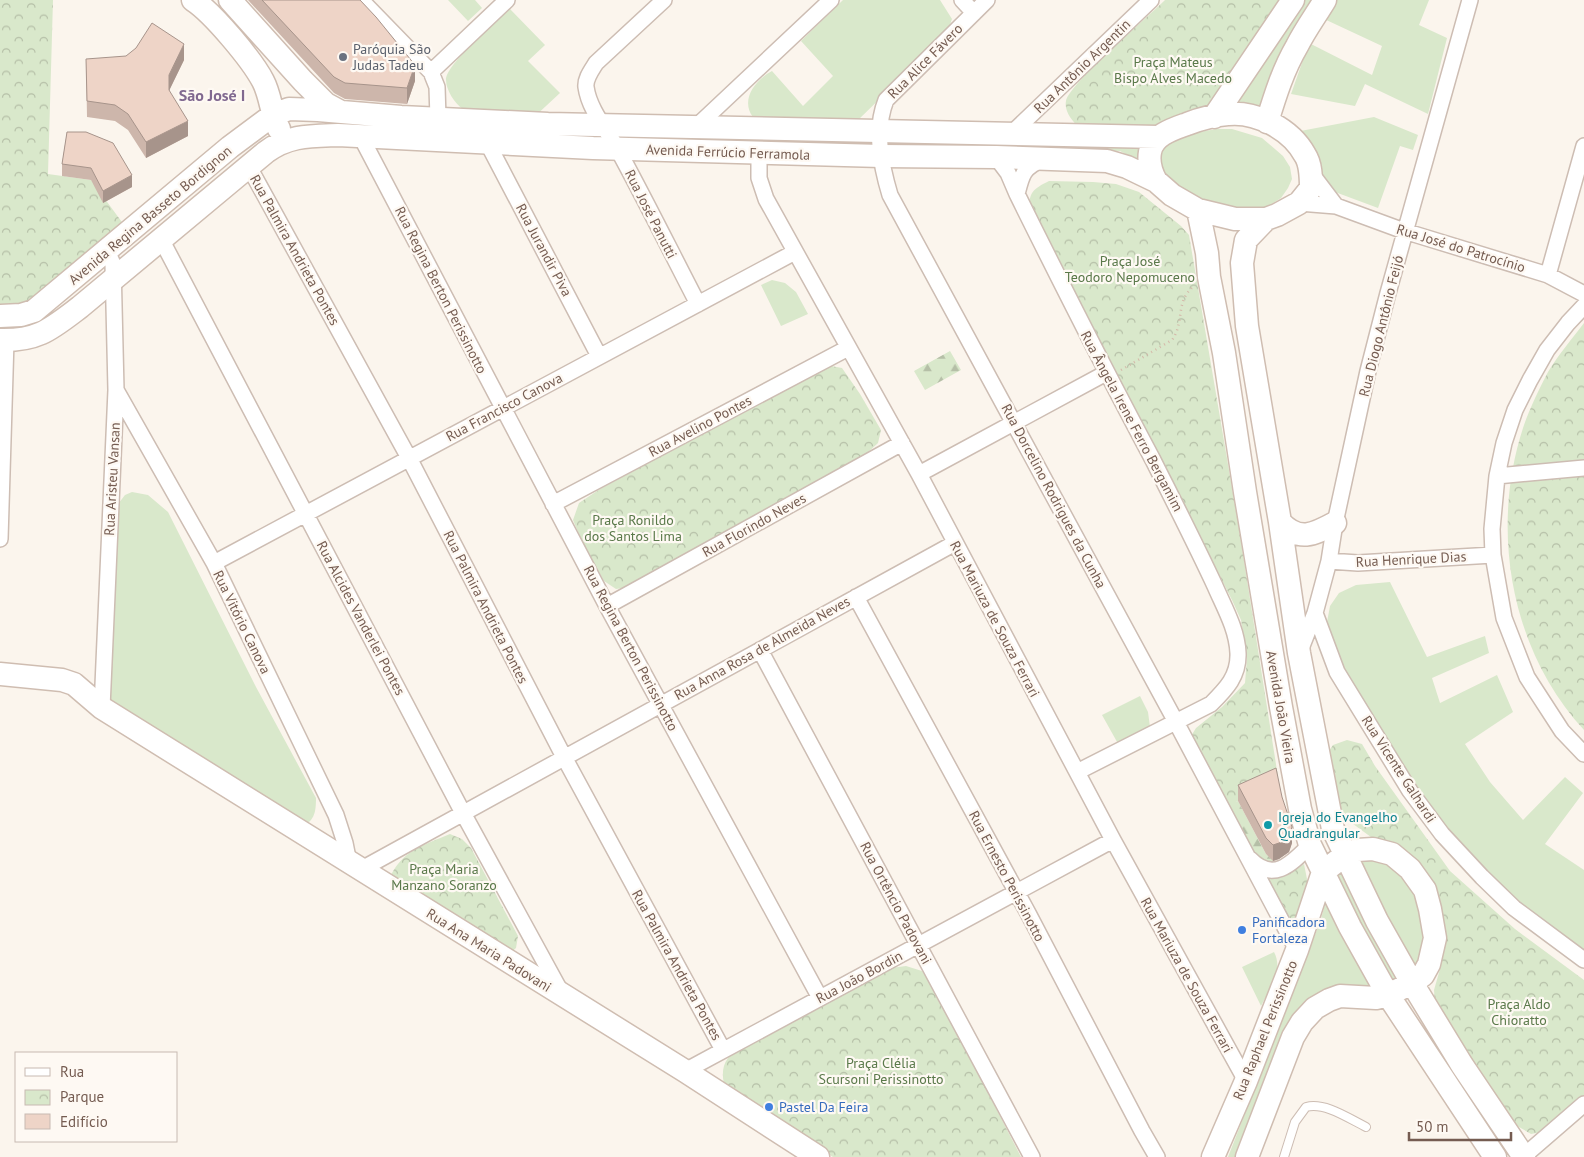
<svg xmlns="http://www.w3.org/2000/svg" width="1584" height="1157" viewBox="0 0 1584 1157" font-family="'PT Sans',sans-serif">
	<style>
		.grass { fill: #d9e8cb }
		.forest { fill: url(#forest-firs) }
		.park { fill: url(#park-crowns) }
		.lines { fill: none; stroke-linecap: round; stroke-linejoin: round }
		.lane-casing { stroke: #cdbdb3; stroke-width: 10 }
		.street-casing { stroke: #cdbdb3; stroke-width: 18 }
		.secondary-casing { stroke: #cfbdb1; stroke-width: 25 }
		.path { stroke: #d4b8a9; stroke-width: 2.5; stroke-dasharray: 1 4; stroke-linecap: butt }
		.lane { stroke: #fff; stroke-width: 8 }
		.street { stroke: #fff; stroke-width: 15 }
		.secondary { stroke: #fff; stroke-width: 22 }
		.wall { fill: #cdb6ab }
		.shaded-wall { fill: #a7948b }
		.building { fill: #eed4c7; stroke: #a7948b }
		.worship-dot { fill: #6b7280; stroke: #fef9f3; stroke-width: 2 }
		.culture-dot { fill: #0f9aa8; stroke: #fef9f3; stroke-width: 2 }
		.shop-dot { fill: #3f7fe0; stroke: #fef9f3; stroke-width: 2 }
		.labels { text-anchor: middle; stroke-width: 4.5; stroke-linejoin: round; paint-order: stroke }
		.worship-label { font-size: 14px; fill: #5b616d; stroke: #fef9f3; text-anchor: start }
		.street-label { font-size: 14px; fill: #755c51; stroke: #fef9f3 }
		.park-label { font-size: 14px; fill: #5a794a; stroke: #fef9f3 }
		.culture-label { font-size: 14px; fill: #0d838f; stroke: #fef9f3; text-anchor: start }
		.shop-label { font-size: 14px; fill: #366cbe; stroke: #fef9f3; text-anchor: start }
		.quarter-label { font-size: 16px; font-weight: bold; fill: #816990; stroke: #fef9f3 }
	</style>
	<defs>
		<pattern id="forest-firs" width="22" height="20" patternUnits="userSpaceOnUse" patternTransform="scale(1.25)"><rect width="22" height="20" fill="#d9e8cb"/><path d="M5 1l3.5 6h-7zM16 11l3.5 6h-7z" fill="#b5bfa7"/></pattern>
		<pattern id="park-crowns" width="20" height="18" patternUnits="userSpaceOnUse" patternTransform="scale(1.25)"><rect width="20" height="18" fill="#d9e8cb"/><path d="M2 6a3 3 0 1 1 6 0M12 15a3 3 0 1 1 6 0" fill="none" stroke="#b5bfa7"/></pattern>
	</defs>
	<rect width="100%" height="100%" fill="#fbf5ed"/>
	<path class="grass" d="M448 0H475L482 8 468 21Z
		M843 0H940L952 19 947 33 855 123 753 117C740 100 755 80 772 71L803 106 833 76 801 41Z
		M1299 0H1317L1264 109 1228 106Z
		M1335 0H1429L1419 25 1447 38 1428 114 1365 84 1355 106 1291 94 1309 43 1372 75 1382 46 1322 18Z
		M510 9 545 45 528 61 560 93 532 119C521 118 470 113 463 109 455 104 446 90 446 80 446 64 497 21 510 9Z
		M1374 117 1418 135 1413 150 1400 146 1378 208 1335 192 1328 187 1290 133Z
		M1217 129H1232L1262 138 1283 156 1290 167 1292 179 1288 188 1281 198 1264 209 1230 211 1170 187 1156 153C1176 136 1192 133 1217 129Z
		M925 137 1142 144 1139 161 1120 151 925 146Z
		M772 280 785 283 796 292 808 314 781 326 761 285Z
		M132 492 148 495 168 512 256 687 316 798C316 814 314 821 300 828L108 712 115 508 125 495Z
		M1390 582 1427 657 1485 636 1489 653 1432 678 1440 703 1497 675 1513 712 1465 744 1490 782 1523 820 1565 777 1583 793 1545 844 1584 870V953L1544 927 1449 837 1407 776 1351 685 1331 641 1327 622 1330 606 1339 593 1356 585Z
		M1140 696 1148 712 1150 727 1121 749 1102 715Z
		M1357 859C1368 859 1381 859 1391 866 1416 883 1440 937 1420 965 1418 968 1414 970 1411 972Z
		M1345 862 1402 978 1393 986 1332 873Z
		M1326 901 1376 987 1322 995 1239 1157H1228L1320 922Z
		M1274 952C1284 970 1269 990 1261 1006L1242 967Z"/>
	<path class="forest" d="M950 351 961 370 925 390 914 371Z
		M1196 732 1235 802 1238 801 1266 854 1277 864 1249 860Z"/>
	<path class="park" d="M0 0H53L48 174 91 180 127 229 28 310H0Z
		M1165 0H1285L1214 110 1162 131 1079 127C1072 121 1064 111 1066 101 1070 83 1148 17 1165 0Z
		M1049 181 1093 182 1116 184 1139 192 1181 226 1189 235 1239 529 1278 777 1276 784 1220 809 1188 741 1196 728 1222 707 1245 683 1247 658 1241 620 1232 600 1197 531 1153 452 1029 210C1029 192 1033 189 1049 181Z
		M1584 323V730C1510 650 1490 529 1523 428 1528 412 1540 387 1548 372 1558 355 1572 339 1584 323Z
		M831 366 842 368 860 394 881 430 878 443 866 454 630 587 616 589 604 581 582 542 573 520 579 503 600 489 820 371Z
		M1347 740 1362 744 1375 766 1450 871 1515 929 1584 980V1095L1542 1132 1531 1134 1519 1127 1510 1119 1435 1003 1434 990 1440 969 1443 935 1438 893 1416 863 1375 840 1349 821 1341 810 1329 751 1333 745Z
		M450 834 462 839 471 848 518 936 516 948 509 954 389 880C400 851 424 845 450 834Z
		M1304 864 1308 884 1296 931 1267 877C1284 877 1290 874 1304 864Z
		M906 966 922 971 937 993 1021 1157H833L726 1090C722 1080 721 1067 728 1058 732 1053 741 1050 746 1046L891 968Z"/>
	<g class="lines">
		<g class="lane-casing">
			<path id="lane" d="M1284 1157 1295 1122 1306 1107C1325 1102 1348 1118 1366 1127"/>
		</g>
		<g class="street-casing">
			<path id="street" d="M361 0 431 72 437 87 438 118
				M664 0 596 63C591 71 585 79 586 87 589 109 606 129 617 148 645 199 671 252 698 304
				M962 0 974 13
				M987 0 886 100C874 130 881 165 890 195L1176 722 1297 950
				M431 72 507 0
				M697 126 831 0
				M1012 133 1151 0
				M361 137 607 606 820 998
				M488 144 599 356
				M759 153V178L766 199 919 474 1113 840 1246 1081
				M996 157 1008 173 1017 194C1061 283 1106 372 1153 460 1174 502 1195 543 1215 586 1224 607 1237 629 1238 653 1239 676 1226 689 1211 704L1077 772
				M248 165 409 458 564 757 723 1050
				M1311 173 1336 206
				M1017 194C1022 174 1023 168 1043 159
				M1299 203 1336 206 1404 231 1548 275 1584 294
				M161 239 463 813 561 992
				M1548 275 1584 146
				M1584 306 1568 323 1547 350 1530 380 1515 410 1504 443 1497 476 1492 529 1493 555 1504 618 1527 677 1562 731 1584 754
				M116 390 214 563 336 815 345 843 349 863
				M919 474 1106 373
				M1497 476 1584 468
				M553 504 848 348
				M0 539 6 340
				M1329 561 1358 563 1493 555
				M214 563 795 252
				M856 597 1028 913 1142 1131 1157 1157
				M607 606 902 443
				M1315 613 1337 672 1410 791 1442 834 1482 877 1514 908 1584 960
				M760 650 1032 1157
				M1300 651 1315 613 1329 561 1335 523 1368 371 1388 293 1470 0
				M102 708 116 390 113 264 107 251
				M1250 859C1274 884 1293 862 1310 845
				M360 870 955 543
				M685 1071 1113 840
				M1524 1156 1584 1104"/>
		</g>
		<g class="secondary-casing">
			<path id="secondary" d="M193 0C213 13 252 60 263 81 271 96 271 114 279 129
				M230 0 303 81 326 104 339 111
				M1214 117 1293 0
				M1267 122C1275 96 1283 70 1297 46 1305 30 1316 15 1325 0
				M1198 210 1207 253 1209 277 1224 353 1245 492 1281 707 1300 809 1310 845 1350 927 1388 995 1495 1157
				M1266 219 1246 240 1242 263 1247 326 1280 522 1299 653 1333 829 1377 921 1412 983 1462 1065 1524 1157
				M0 316 21 315 34 311 230 147 273 115 289 109 318 110 401 117 548 124 1158 137
				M0 340C38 341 51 329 80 307L266 152C289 135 311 136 338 135L593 148 881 156 996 157 1107 161 1127 167 1156 181 1172 195 1198 210 1235 219H1266L1277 215 1299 203 1311 188C1311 177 1311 164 1305 155 1291 129 1256 111 1228 114 1214 115 1200 119 1187 124 1173 129 1153 135 1150 152 1148 163 1151 172 1156 181
				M1280 522C1299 542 1313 535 1335 523
				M0 674 62 680 74 684 102 708 685 1071 818 1157
				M1213 1157 1246 1081 1297 950 1323 872 1345 855 1357 850 1373 849 1392 854 1410 869 1425 890 1430 909 1435 938 1429 964 1423 975 1412 983 1388 995 1376 998 1340 996 1329 1000 1315 1008 1302 1022 1293 1037 1247 1157"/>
		</g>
		<path class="path" d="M1121 370 1172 340C1185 322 1175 302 1193 287"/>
		<use href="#lane" class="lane"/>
		<use href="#street" class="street"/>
		<use href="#secondary" class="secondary"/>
	</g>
	<path class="wall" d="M248 0H360L415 81 407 104 345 99 334 93Z
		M86 59 184 60 169 90 188 136 146 158 128 130 115 121 87 117Z
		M67 132 132 187 103 203 91 180 62 176V164Z
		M1238 785 1292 843 1289 852 1279 859 1273 861 1266 854 1238 801Z"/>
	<path class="shaded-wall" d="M184 44V60L169 91V75Z
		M415 65V81L407 104V88Z
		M188 121V136L146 158V142Z
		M132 175V187L103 203V191Z
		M1292 827V843L1289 852 1279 859 1273 861V845Z"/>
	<path class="building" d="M262 0H360L376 17 415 65 407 88 345 83 334 77Z
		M152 23 184 44 169 75V90L188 121 146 142 128 114 115 105 87 101 86 59 126 56 136 48Z
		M67 132H86L113 143 132 175 103 191 91 168 62 164Z
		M1276 768 1282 797 1292 827 1289 837 1279 843 1273 845 1266 838 1238 785Z"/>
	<circle class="worship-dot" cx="343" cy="57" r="5"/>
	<circle class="culture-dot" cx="1268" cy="825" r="5"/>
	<g class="shop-dot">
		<circle cx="1242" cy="930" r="5"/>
		<circle cx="769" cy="1107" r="5"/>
	</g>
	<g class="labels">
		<g class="worship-label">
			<text x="353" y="54">Paróquia São<tspan x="353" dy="16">Judas Tadeu</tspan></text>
		</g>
		<g class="street-label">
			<text transform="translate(925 61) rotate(-45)" y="5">Rua Alice Fávero</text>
			<text transform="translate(1082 66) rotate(-44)" y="5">Rua Antônio Argentin</text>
			<text transform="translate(728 152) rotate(2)" y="5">Avenida Ferrúcio Ferramola</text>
			<text transform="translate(651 214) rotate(63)" y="5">Rua José Panutti</text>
			<text transform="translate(150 215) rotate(-40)" y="5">Avenida Regina Basseto Bordignon</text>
			<text transform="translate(1461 248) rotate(17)" y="5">Rua José do Patrocínio</text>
			<text transform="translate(295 250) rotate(61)" y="5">Rua Palmira Andrieta Pontes</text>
			<text transform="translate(544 250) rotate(62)" y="5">Rua Jurandir Piva</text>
			<text transform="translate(441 290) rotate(63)" y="5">Rua Regina Berton Perissinotto</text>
			<text transform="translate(1381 326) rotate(-76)" y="5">Rua Diogo Antônio Feijó</text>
			<text transform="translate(504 407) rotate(-28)" y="5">Rua Francisco Canova</text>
			<text transform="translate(1132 421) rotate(62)" y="5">Rua Ângela Irene Ferro Bergamim</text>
			<text transform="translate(700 426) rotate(-28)" y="5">Rua Avelino Pontes</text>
			<text transform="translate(112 479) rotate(-87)" y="5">Rua Aristeu Vansan</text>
			<text transform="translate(1054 496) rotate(62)" y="5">Rua Dorcelino Rodrigues da Cunha</text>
			<text transform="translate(754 525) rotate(-29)" y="5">Rua Florindo Neves</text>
			<text transform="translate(1411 559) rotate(-3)" y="5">Rua Henrique Dias</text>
			<text transform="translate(486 607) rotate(63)" y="5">Rua Palmira Andrieta Pontes</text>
			<text transform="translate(361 618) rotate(62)" y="5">Rua Alcides Vanderlei Pontes</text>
			<text transform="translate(995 619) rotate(62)" y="5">Rua Mariuza de Souza Ferrari</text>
			<text transform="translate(242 622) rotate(64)" y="5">Rua Vitório Canova</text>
			<text transform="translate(631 648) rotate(62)" y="5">Rua Regina Berton Perissinotto</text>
			<text transform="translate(762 648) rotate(-29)" y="5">Rua Anna Rosa de Almeida Neves</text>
			<text transform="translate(1281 707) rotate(80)" y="5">Avenida João Vieira</text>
			<text transform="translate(1399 769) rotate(57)" y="5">Rua Vicente Galhardi</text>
			<text transform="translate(1007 876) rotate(62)" y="5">Rua Ernesto Perissinotto</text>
			<text transform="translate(896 903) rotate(62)" y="5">Rua Ortêncio Padovani</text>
			<text transform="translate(489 950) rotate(32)" y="5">Rua Ana Maria Padovani</text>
			<text transform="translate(677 965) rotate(61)" y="5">Rua Palmira Andrieta Pontes</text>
			<text transform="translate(1187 975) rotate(61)" y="5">Rua Mariuza de Souza Ferrari</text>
			<text transform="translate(859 977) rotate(-28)" y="5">Rua João Bordin</text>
			<text transform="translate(1265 1030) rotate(-68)" y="5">Rua Raphael Perissinotto</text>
		</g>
		<g class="park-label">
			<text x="1173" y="67">Praça Mateus<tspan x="1173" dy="16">Bispo Alves Macedo</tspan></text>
			<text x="1130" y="266">Praça José<tspan x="1130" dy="16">Teodoro Nepomuceno</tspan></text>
			<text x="633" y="525">Praça Ronildo<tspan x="633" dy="16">dos Santos Lima</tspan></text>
			<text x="444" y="874">Praça Maria<tspan x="444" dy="16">Manzano Soranzo</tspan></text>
			<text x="1519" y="1009">Praça Aldo<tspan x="1519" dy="16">Chioratto</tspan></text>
			<text x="881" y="1068">Praça Clélia<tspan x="881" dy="16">Scursoni Perissinotto</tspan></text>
		</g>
		<g class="culture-label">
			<text x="1278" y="822">Igreja do Evangelho<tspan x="1278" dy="16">Quadrangular</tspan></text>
		</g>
		<g class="shop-label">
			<text x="1252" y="927">Panificadora<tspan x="1252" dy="16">Fortaleza</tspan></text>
			<text x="779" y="1112">Pastel Da Feira</text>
		</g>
		<g class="quarter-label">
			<text x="212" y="101">São José I</text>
		</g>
	</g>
	<rect x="15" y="1052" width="162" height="90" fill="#fef9f3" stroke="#c7bab2"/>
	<rect x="25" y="1068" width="25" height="8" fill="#ffffff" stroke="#c7bab2"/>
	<text x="60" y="1077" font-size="15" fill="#755c51">Rua</text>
	<rect x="25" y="1090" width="25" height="15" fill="url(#park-crowns)" stroke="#c7bab2"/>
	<text x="60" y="1102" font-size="15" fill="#755c51">Parque</text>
	<rect x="25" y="1114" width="25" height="15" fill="#eed4c7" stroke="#c7bab2"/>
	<text x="60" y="1127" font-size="15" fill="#755c51">Edifício</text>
	<path d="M1409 1132v8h102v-8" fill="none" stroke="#755c51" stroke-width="2.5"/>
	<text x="1416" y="1132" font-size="15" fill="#755c51" stroke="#fef9f3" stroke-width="4" paint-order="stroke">50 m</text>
</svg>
